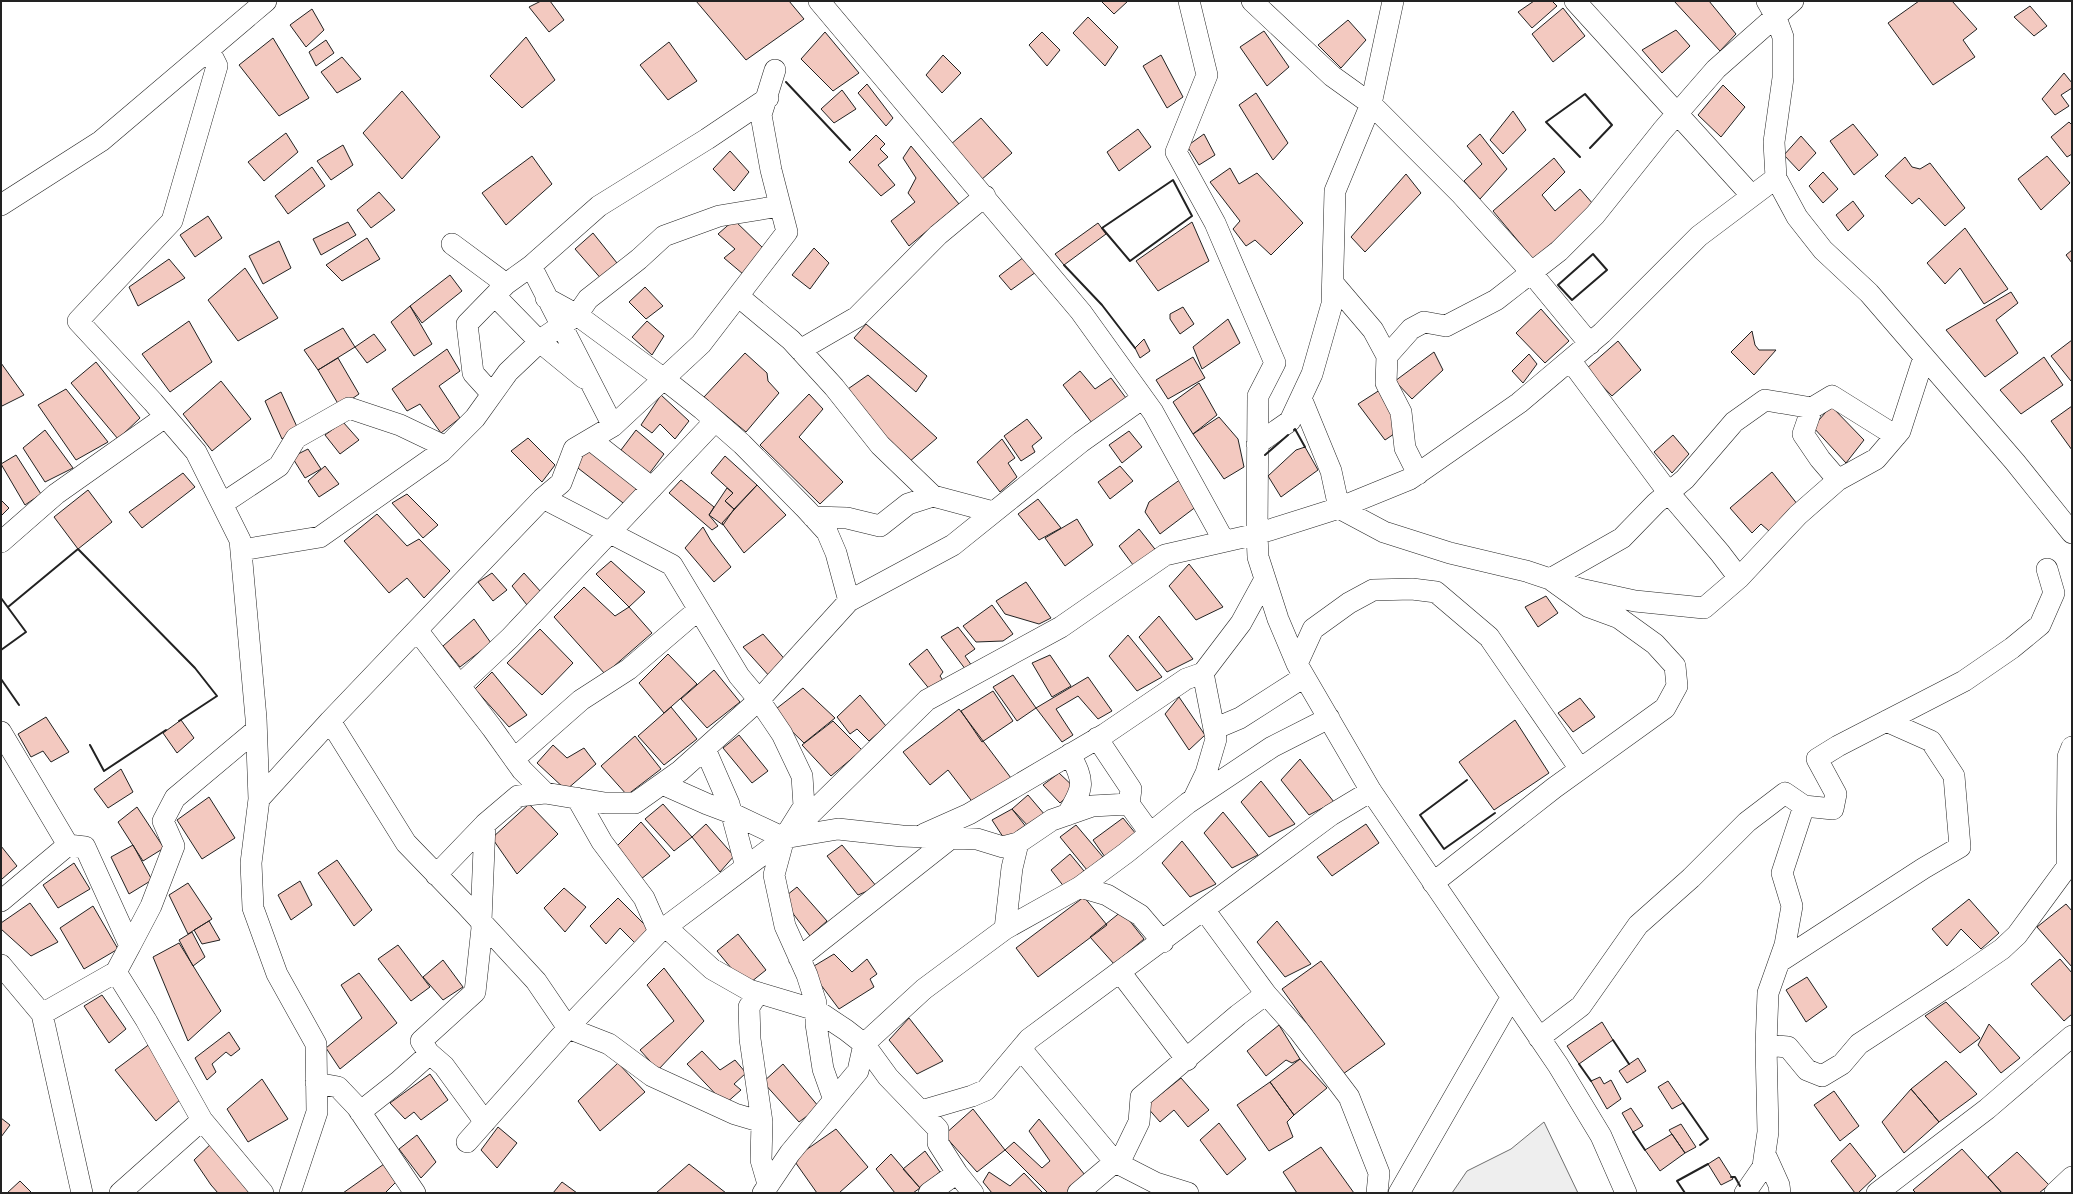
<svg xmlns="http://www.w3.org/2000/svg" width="2073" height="1194" viewBox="0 0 2073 1194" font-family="'PT Serif',serif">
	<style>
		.green { fill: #eee; stroke: #6f6f6f }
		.building { fill: #f3c9c0; stroke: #222 }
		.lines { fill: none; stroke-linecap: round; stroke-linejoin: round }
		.minor-casing { stroke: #222; stroke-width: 22 }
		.minor { stroke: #fff; stroke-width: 21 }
		.wall { stroke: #222; stroke-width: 2 }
	</style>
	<rect width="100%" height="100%" fill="#fff"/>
	<path class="green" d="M1544 1122 1578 1193H1438H1452L1467 1171 1511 1149Z"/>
	<path class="building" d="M541 1H550L564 20 549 32 529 7Z
		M696 1H789L804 19 746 60Z
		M1101 1H1128L1114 14Z
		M1534 1H1552L1557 6 1532 28 1518 12Z
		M1674 1H1709L1736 34 1720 51Z
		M1919 1H1952L1977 29 1963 40 1975 57 1933 85 1888 23Z
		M2030 6 2047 26 2034 36 2014 17Z
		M1563 8 1585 36 1553 62 1532 34Z
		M312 9 324 30 306 47 290 25Z
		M1088 17 1118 47 1105 66 1073 33Z
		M1348 20 1366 40 1341 68 1318 45Z
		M1676 30 1690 46 1662 73 1642 50Z
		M1264 31 1289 67 1267 86 1240 47Z
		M825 32 859 73 833 91 801 59Z
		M1042 32 1060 50 1047 66 1029 45Z
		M526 37 555 80 522 108 490 76Z
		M273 38 309 98 279 116 239 65Z
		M326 40 334 53 316 66 309 52Z
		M669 42 697 81 668 100 640 65Z
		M943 55 961 73 942 93 926 75Z
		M1161 55 1183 97 1167 108 1143 66Z
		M342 57 361 79 337 93 321 72Z
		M2064 73 2072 83V88L2061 95 2069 106 2055 115 2042 99Z
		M867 84 893 118 886 126 858 93Z
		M1723 85 1745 107 1721 137 1698 115Z
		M842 90 856 109 834 123 821 109Z
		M402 91 440 137 402 179 363 133Z
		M1256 93 1288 143 1273 160 1239 105Z
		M1513 111 1526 130 1503 154 1490 140Z
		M981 118 1012 153 981 180 950 145Z
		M2069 122 2072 125V154L2067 157 2051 137Z
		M1853 124 1878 155 1854 175 1830 141Z
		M1138 129 1151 147 1119 171 1107 152Z
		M286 133 298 152 264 181 248 162Z
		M1204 134 1215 155 1199 165 1187 146Z
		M1480 134 1507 169 1480 199 1464 181 1482 164 1467 146Z
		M876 135 885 144 880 149 888 157 878 165 895 185 881 196 849 162Z
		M1801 136 1816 153 1799 171 1784 155Z
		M343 145 353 165 331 180 317 161Z
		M911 146 959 204 909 246 891 221 915 202 908 193 916 178 903 158Z
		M730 151 749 172 734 191 713 169Z
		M532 156 552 184 506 225 482 193Z
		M2047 156 2070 183 2041 210 2018 179Z
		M1905 157 1912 167 1920 169 1930 163 1965 208 1945 226 1919 198 1912 204 1885 176Z
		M1554 158 1565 172 1542 195 1555 211 1580 189 1593 204 1534 260 1493 211Z
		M312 167 325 186 288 214 275 196Z
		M1230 168 1239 184 1257 173 1303 223 1271 255 1255 240 1246 246 1233 229 1240 221 1210 182Z
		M1823 172 1838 189 1823 203 1809 186Z
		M1406 174 1421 193 1365 252 1351 237Z
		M379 192 395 210 371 228 357 210Z
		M1853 201 1864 216 1848 231 1836 215Z
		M208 216 222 238 195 257 180 235Z
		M734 220 764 249 743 274 724 258 735 249 718 234Z
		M348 222 356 235 321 255 313 239Z
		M1192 222 1209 261 1158 291 1136 261Z
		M1098 223 1106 234 1064 265 1055 254Z
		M1965 228 2008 289 1984 304 1960 268 1945 284 1927 263Z
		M593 233 621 268 604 282 575 249Z
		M367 238 380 259 342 281 326 265Z
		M279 241 291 268 263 284 249 256Z
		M814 248 829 263 810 289 792 275Z
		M2072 250V263L2066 255Z
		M1024 257 1036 272 1011 290 999 276Z
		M169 259 185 278 138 306 129 287Z
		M245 268 278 318 238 341 208 300Z
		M450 275 462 291 422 323 410 306Z
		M645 287 663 306 646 319 629 302Z
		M2011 292 2018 303 1996 320 2018 353 1985 377 1946 330Z
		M410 306 432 344 414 356 391 322Z
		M1183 307 1194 324 1180 334 1170 319V314Z
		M1541 309 1569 341 1545 363 1516 333Z
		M1228 319 1240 343 1202 369 1193 347Z
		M189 321 212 362 170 392 142 354Z
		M647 321 664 336 652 355 632 337Z
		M866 324 927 376 916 392 854 338Z
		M343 328 355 347 318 370 304 350Z
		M1752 331 1755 345 1759 350H1776L1754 375 1731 352Z
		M374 334 386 350 367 363 355 347Z
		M1144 339 1150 351 1140 358 1135 348Z
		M2072 340V380L2071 381 2051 356Z
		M1618 341 1641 370 1612 396 1586 369Z
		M447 349 460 371 439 386 460 418 441 433 420 404 407 411 392 389Z
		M1434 352 1443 370 1412 399 1395 381Z
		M745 353 767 373 768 381 779 393 746 432 704 397Z
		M1529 354 1537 364 1523 383 1512 371Z
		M1193 357 1205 378 1168 399 1156 380Z
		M2044 357 2063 385 2021 414 2000 390Z
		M338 358 359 394 340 407 318 370Z
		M96 362 140 418 118 439 71 383Z
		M1 363 24 395 2 406 1 404Z
		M1080 371 1095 389 1111 378 1126 398 1092 423 1063 385Z
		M868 375 937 438 909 462 845 391Z
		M221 381 251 419 212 451 183 414Z
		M1199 383 1217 415 1193 434 1173 402Z
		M1383 388 1403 428 1385 440 1358 404Z
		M66 389 108 442 76 460 38 405Z
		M281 392 298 429 282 439 265 401Z
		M809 394 823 409 799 437 843 482 820 504 760 445Z
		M661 395 689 421 675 439 660 424 652 433 641 425Z
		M1831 406 1864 440 1846 463 1813 427Z
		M2072 406V450L2051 421Z
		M1219 417 1238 439 1244 467 1224 479 1193 434Z
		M1027 419 1042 438 1032 446 1035 452 1021 461 1004 436Z
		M343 422 359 440 340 454 325 435Z
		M45 430 73 468 45 482 23 448Z
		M636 430 664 454 649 474 621 450Z
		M1129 431 1142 447 1122 463 1109 445Z
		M1673 435 1689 454 1672 473 1654 452Z
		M528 438 555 465 542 482 511 451Z
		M1002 439 1015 458 1008 463 1017 477 1000 492 977 462Z
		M1305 447 1318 470 1281 497 1268 476 1296 450Z
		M308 449 321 469 305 478 292 457Z
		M588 450 637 488 627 506 574 465Z
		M16 455 41 494 25 505 1 464Z
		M725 456 757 485 734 509 725 501 733 493 711 473Z
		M325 466 339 484 319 497 308 481Z
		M1120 466 1133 481 1110 499 1098 482Z
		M1772 472 1798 505 1769 531 1761 524 1752 533 1730 508Z
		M183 473 195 487 142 528 129 512Z
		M1181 479 1197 506 1160 534 1145 512 1149 502Z
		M681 480 714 507 709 515 718 526 712 530 669 493Z
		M757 485 786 515 744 553 722 523Z
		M727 488 733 493 725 501 734 509 723 525 709 515Z
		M88 490 112 522 78 549 54 517Z
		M407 494 438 525 423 538 392 503Z
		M1038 499 1061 528 1039 540 1018 514Z
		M1 500 9 508 1 516Z
		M377 514 407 546 419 539 450 571 424 598 407 578 389 593 344 541Z
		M1077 519 1093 545 1065 566 1045 538Z
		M703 527 711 541 731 567 714 582 685 548Z
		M1139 529 1158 553 1136 569 1119 546Z
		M611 561 645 592 629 607 596 574Z
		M1189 564 1223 607 1196 620 1169 586Z
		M492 573 507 590 493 601 478 582Z
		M524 573 541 592 527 605 512 586Z
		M1026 582 1051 618 1039 624 1005 614 996 601Z
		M584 587 615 616 629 607 652 633 605 674 554 617Z
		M1546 596 1558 613 1538 627 1525 607Z
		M992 605 1013 634 1003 641 976 642 963 626Z
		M1159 616 1193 659 1167 672 1139 637Z
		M474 619 491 643 460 667 443 646Z
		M958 627 975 649 965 656 972 666 966 670 941 637Z
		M540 629 573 663 542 695 507 663Z
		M763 634 788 663 771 678 743 647Z
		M1128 635 1162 677 1137 691 1109 656Z
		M927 649 943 672 940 676 944 682 931 691 909 664Z
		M668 654 697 684 664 713 639 683Z
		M1050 655 1071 686 1052 697 1032 663Z
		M714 670 740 702 707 728 681 699Z
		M492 672 527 715 509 727 475 689Z
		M1013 675 1036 708 1017 721 993 687Z
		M1088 677 1112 711 1098 719 1078 696 1056 709 1073 735 1062 742 1036 708Z
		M803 688 835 718 804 743 772 712Z
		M993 691 1013 721 982 742 961 711Z
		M860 695 886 726 869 741 857 729 850 734 837 717Z
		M1179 697 1205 735 1189 750 1165 714Z
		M1580 698 1595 717 1573 732 1558 713Z
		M671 707 697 739 664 765 638 736Z
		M959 709 1011 778 974 804 948 770 930 785 903 752Z
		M46 717 69 752 51 762 43 751 31 757 18 734Z
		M181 720 194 738 177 753 163 733Z
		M1515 720 1549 773 1494 810 1459 762Z
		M833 721 862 750 831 776 802 745Z
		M739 735 768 771 752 783 723 748Z
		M635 736 661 769 627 795 601 766Z
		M553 745 567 758 584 748 596 764 566 790 537 763Z
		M1300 759 1334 802 1309 815 1281 780Z
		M121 769 133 792 108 808 94 789Z
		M1059 773 1076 789 1060 803 1043 785Z
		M1261 781 1295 824 1269 837 1241 802Z
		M1028 795 1045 815 1030 828 1012 809Z
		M209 797 235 838 202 859 177 820Z
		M529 804 558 834 517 874 492 838Z
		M663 804 692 837 674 851 645 819Z
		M137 807 164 848 143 861 118 822Z
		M1012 809 1027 828 1007 843 992 820Z
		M1223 812 1258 855 1232 868 1204 833Z
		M1123 818 1136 834 1105 857 1093 840Z
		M641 822 670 856 641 879 615 848Z
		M706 824 734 856 720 872 692 837Z
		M1366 824 1379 843 1332 876 1317 857Z
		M1076 825 1103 857 1087 870 1060 837Z
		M1182 841 1216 884 1190 897 1162 863Z
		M133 845 152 880 129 894 111 857Z
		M842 845 877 887 858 895 827 856Z
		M1 846 17 866 2 879 1 877Z
		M1070 854 1084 871 1065 888 1051 870Z
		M337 860 372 910 354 926 318 873Z
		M74 863 90 889 58 908 43 885Z
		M300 881 312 905 291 920 278 895Z
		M188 883 212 919 188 934 169 895Z
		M797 887 827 921 810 936 782 899Z
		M564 888 586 907 565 932 544 908Z
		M1084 897 1107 925 1038 977 1016 948Z
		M618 898 650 930 636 944 620 928 606 944 590 926Z
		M1969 899 1999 933 1981 949 1961 929 1947 946 1932 929Z
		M30 903 58 942 31 956 1 929V923Z
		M2066 904 2072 911V967L2037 927Z
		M93 906 118 949 84 969 60 928Z
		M1122 911 1144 939 1114 964 1090 937Z
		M209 921 220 940 202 944 194 930Z
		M1277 921 1311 964 1285 977 1257 942Z
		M192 932 205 957 193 966 179 940Z
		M738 934 766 970 746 986 717 951Z
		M179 943 221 1011 188 1041 153 957Z
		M398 945 430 987 411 1001 378 959Z
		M834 954 852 972 867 959 877 974 870 979 874 987 839 1009 809 969Z
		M2060 959 2072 973V1014L2064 1021 2031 984Z
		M443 960 463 987 443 1000 423 977Z
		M1321 961 1385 1044 1343 1074 1282 989Z
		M664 968 704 1021 658 1070 640 1050 674 1021 647 985Z
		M359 973 397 1023 340 1069 326 1048 362 1018 341 985Z
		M1807 977 1827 1007 1806 1022 1786 990Z
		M102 995 126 1029 109 1043 84 1006Z
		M1946 1002 1980 1038 1960 1053 1925 1016Z
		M909 1018 943 1061 917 1074 889 1040Z
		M1602 1022 1613 1040 1579 1064 1567 1046Z
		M1989 1024 2020 1058 2001 1073 1978 1045Z
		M1279 1025 1300 1059 1292 1063 1286 1060 1266 1076 1247 1051Z
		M229 1032 240 1049 231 1056 226 1052 212 1064 216 1072 207 1080 195 1058Z
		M151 1043 181 1099 156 1121 115 1070Z
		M702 1051 720 1070 735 1060 746 1073 734 1084 741 1090 725 1104 687 1064Z
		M1638 1058 1646 1071 1627 1083 1619 1071Z
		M1300 1059 1327 1088 1294 1115 1270 1082Z
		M1946 1061 1977 1094 1939 1122 1911 1089Z
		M618 1063 645 1092 600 1131 578 1101Z
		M783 1064 819 1107 799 1122 763 1082Z
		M430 1074 448 1100 421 1120 414 1112 405 1119 390 1103Z
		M1600 1077 1604 1084 1611 1080 1621 1099 1607 1109 1591 1081Z
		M1181 1078 1209 1110 1188 1127 1174 1110 1160 1122 1146 1106Z
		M262 1079 288 1119 248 1142 227 1109Z
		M1668 1081 1683 1103 1672 1109 1658 1087Z
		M1270 1082 1294 1115 1287 1122 1293 1137 1269 1151 1237 1105Z
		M1911 1089 1939 1122 1904 1153 1882 1122Z
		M1834 1091 1859 1126 1840 1141 1814 1105Z
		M1631 1108 1643 1126 1633 1132 1622 1113Z
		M973 1109 1005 1150 977 1172 944 1135Z
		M1 1118 10 1125 1 1137Z
		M1039 1119 1085 1175 1068 1193H1048L1005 1150 1014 1142 1042 1168 1050 1161 1029 1131Z
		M1219 1123 1246 1159 1227 1175 1200 1140Z
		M1681 1124 1696 1147 1685 1153 1669 1130Z
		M498 1127 517 1143 497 1168 481 1150Z
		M836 1129 868 1167 839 1193H817L793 1159Z
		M1672 1134 1685 1153 1660 1171 1645 1150Z
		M417 1135 436 1162 421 1178 399 1149Z
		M213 1142 252 1193H218L211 1185 194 1160Z
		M1850 1143 1876 1176 1858 1193H1855L1831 1161Z
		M1321 1147 1354 1193H1297L1283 1172Z
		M1962 1149 2002 1193H1916L1913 1190Z
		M925 1151 940 1172 920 1188 903 1169Z
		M2017 1152 2049 1185 2039 1193H2002L1988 1177Z
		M891 1154 920 1188 913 1193H895L876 1169Z
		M1719 1157 1733 1179 1721 1185 1708 1164Z
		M384 1164 397 1181 386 1192 387 1193H343Z
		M689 1164 726 1193H656Z
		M989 1172 1010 1186 1024 1173 1043 1193H992L983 1182Z
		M20 1181 32 1193H7Z
		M562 1182 577 1193H553Z"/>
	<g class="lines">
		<g class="minor-casing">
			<path id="minor" d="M819 1 1081 312 1153 412 1224 541
				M1189 1 1207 75 1176 152 1215 223 1275 363 1258 396 1257 534 1258 557 1278 619 1297 664 1371 791 1558 1065 1601 1136 1626 1193
				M1252 1 1332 76 1371 104 1460 193 1524 264 1590 344
				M1575 1 1752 196
				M1767 1 1775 15 1783 37V78L1774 142 1776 178 1797 217 1823 250 1869 293 2015 462 2072 533
				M209 50 217 66 172 221 78 321 153 402 196 452 240 540 256 718 259 799 251 863 253 908 277 974 316 1044 317 1112 290 1193
				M1 205 101 141 266 1
				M452 244 506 284
				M531 266 613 426
				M1333 283 1373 330 1387 356 1386 383 1401 412 1405 448 1418 474
				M495 296 540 342 584 378
				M738 296 791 340 834 387 880 445 933 496
				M546 298 577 315 664 379 702 409 742 444 806 509 827 532 836 553 849 601
				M800 350 857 317 938 235 985 196
				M1387 356 1411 329 1424 322 1446 326 1496 300 1559 251 1595 215 1662 131 1716 69 1793 1
				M1570 360 1668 492 1720 553 1739 578
				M492 394 473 373 467 324 506 284 531 266 599 206 707 139 768 98
				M1301 398 1331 471 1339 508 1384 532 1450 553 1526 571 1580 589 1635 601 1704 608 1739 578 1798 515 1838 480 1876 459 1900 431 1924 357
				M1812 408 1832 396 1896 436
				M591 440 652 488
				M1257 444 1290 421 1312 374 1332 304 1335 191 1371 104 1393 1
				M543 498 561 483 574 449 613 426 701 344 787 232 771 170 761 115 775 70
				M222 504 279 466 296 438 349 408 400 425 446 447
				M813 517 847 518 880 526 908 504 933 496 993 512
				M1 542 56 494 165 417
				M241 550 320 537 441 452 475 418 508 372 546 336 577 315 588 299 639 259 664 236 719 216 780 206
				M417 630 492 728 522 770 545 793
				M1297 664 1313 629 1349 603 1373 590 1412 589 1436 592 1489 637 1580 769
				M460 685 510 638 715 421
				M330 721 406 843 465 904 536 981 568 1028 609 1044 652 1076 735 1114 762 1122
				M1214 729 1240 718 1304 677
				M1 732 68 845 85 847 130 946 116 972 42 1014 1 965
				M1097 738 1131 789 1129 804
				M705 749 729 804 746 867
				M514 759 581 700 629 669 698 610
				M662 784 707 804 731 813 784 838 838 829 902 836 977 839 1003 847 1018 843 1052 820 1092 806 1129 804 1150 833
				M577 798 602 842 644 898 659 932
				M1194 798 1206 773 1216 739 1203 673 1241 623 1265 579
				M259 799 330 721 543 498 672 565 739 676 759 700 849 601 953 545 1081 442 1143 398
				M1804 806 1833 809 1836 794 1817 759 1838 746 1964 681 2012 648 2040 625 2054 593 2047 569
				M1067 815C1084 787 1085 783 1070 754
				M924 834 969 814 1105 734 1186 679 1203 673
				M436 875 485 824
				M1433 883 1554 788 1665 708 1677 686 1675 666 1655 644 1619 618 1589 607 1550 579 1622 538 1656 503 1685 479 1734 422 1765 400 1812 408 1803 434 1820 459 1838 480
				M1080 887 1107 895 1140 915 1163 942
				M1 901 68 845
				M1205 911 1266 994 1299 1031 1349 1097 1379 1173 1377 1193
				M666 927 712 969 749 990 816 1010 846 1030 864 1044 888 1077 938 1129V1143L957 1173 973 1193
				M1005 929 1012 868 1018 843
				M130 946 151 906 174 846 163 821 175 798 255 731
				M799 958 951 838
				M1779 962 1924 868 1960 847 1954 776 1931 741 1886 721
				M116 972 146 1020 202 1120 263 1193
				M1120 972 1187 1060
				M758 993 749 1007 750 1039 762 1122 761 1160 768 1184
				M42 1014 82 1193
				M1539 1038 1581 1006 1638 925 1691 878 1747 822 1785 793 1804 806 1782 873 1792 906 1785 945 1768 993 1766 1045 1768 1132 1764 1159 1763 1167 1745 1193
				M1766 1045 1788 1047 1807 1070 1822 1076 1842 1064 1859 1044 1960 978 2002 949 2017 935 2067 867 2068 757 2072 747
				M1021 1049 1115 1162 1156 1183 1188 1193
				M429 1053 444 1066 485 1122
				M316 1083 338 1087 357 1107 415 1193
				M921 1111 972 1096 986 1090 1029 1039 1331 815 1371 791
				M360 1112 398 1082 425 1058 429 1053 421 1041 475 992 482 928 481 921 485 824 518 796 545 793 605 803H635L680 771 759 700 782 734 802 776 804 806 784 838 774 875 785 926 807 975 816 1003V1024L823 1069 834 1100
				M467 1142 577 1018 659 932 790 834 927 700 1061 627 1165 555 1257 534 1339 508 1410 479 1519 403 1602 333 1699 236 1776 178
				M1765 1154 1779 1185 1780 1193
				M120 1193 202 1120
				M763 1193 790 1153 858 1071 864 1044 924 989 1005 929 1080 887 1126 853 1188 803 1272 747 1329 718
				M929 1193 957 1173
				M1078 1193 1123 1155 1139 1122 1141 1097 1238 1015 1266 994
				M1399 1193 1511 998
				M1877 1193 1987 1109 2072 1036
				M2055 1193 2072 1177"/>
		</g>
		<use href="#minor" class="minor"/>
		<path class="wall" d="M786 82 850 150
			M1580 157 1546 122 1585 94 1612 125 1590 148
			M1173 180 1192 216 1130 261 1102 228Z
			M1593 254 1607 270 1572 300 1558 285Z
			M1064 265 1102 305 1135 348
			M1294 430 1295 429 1305 447
			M1265 455 1288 435
			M1 598 26 632 1 650
			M8 607 78 549 195 668 217 696 179 721
			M1 679 19 705
			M90 745 104 771 166 730
			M1467 780 1420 815 1444 849 1495 813
			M1613 1040 1629 1064
			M1579 1064 1591 1081
			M1683 1103 1708 1139 1700 1145
			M1633 1132 1645 1150
			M1731 1177H1735L1740 1186
			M1685 1193 1677 1181 1708 1164"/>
	</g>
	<rect width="2073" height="1194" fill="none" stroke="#222222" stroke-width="4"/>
</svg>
